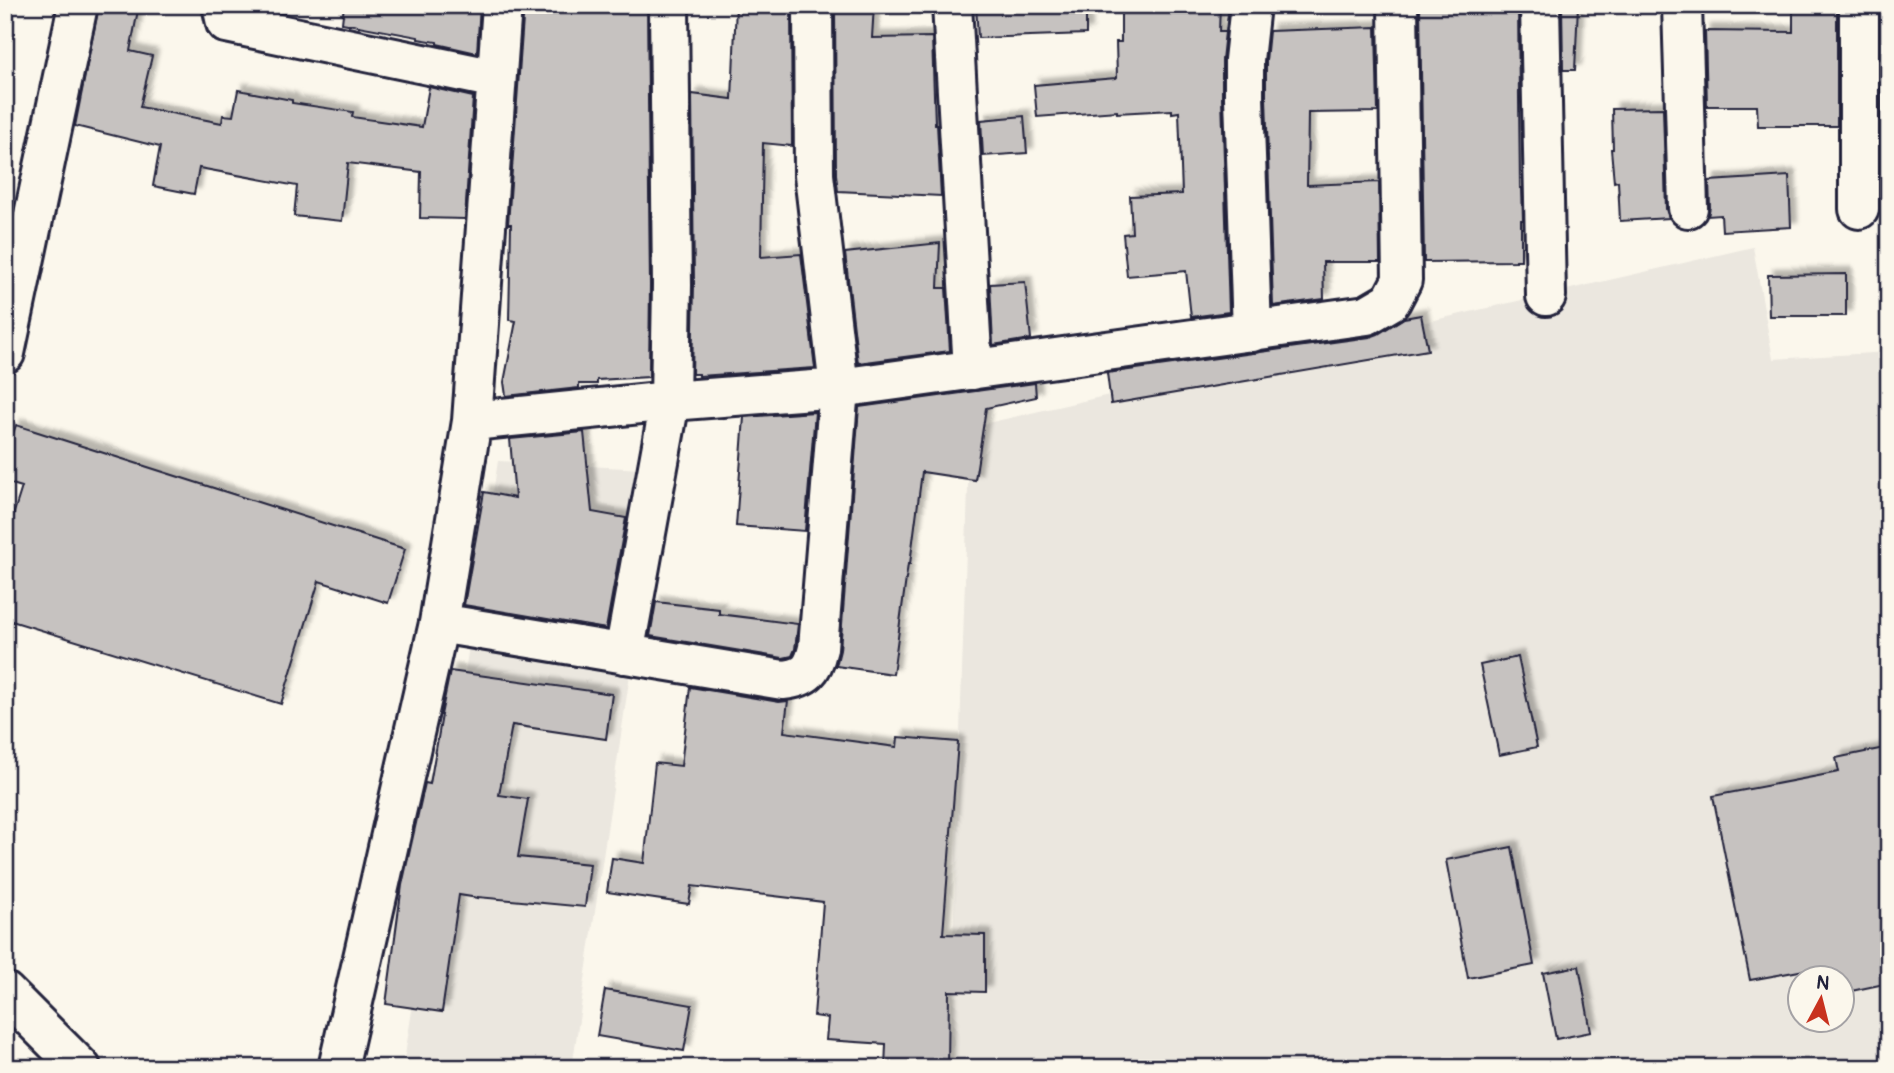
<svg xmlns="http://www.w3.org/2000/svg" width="1894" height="1073" viewBox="0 0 1894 1073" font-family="Pangolin,sans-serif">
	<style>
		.built { fill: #ebe7df; fill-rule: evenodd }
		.building { fill: #c6c2c0; stroke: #22223b; stroke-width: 2; filter: url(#shadow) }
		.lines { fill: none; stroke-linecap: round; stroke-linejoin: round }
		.street-casing { stroke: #22223b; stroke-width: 44 }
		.primary-casing { stroke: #22223b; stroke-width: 44 }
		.street { stroke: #fbf7ec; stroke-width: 38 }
		.primary { stroke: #fbf7ec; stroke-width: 38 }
	</style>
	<defs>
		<filter id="shadow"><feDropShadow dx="6" dy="-6" stdDeviation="2" flood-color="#0004"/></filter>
	</defs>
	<rect width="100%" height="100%" fill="#fbf7ec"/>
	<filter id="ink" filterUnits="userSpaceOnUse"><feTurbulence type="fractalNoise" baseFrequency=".0143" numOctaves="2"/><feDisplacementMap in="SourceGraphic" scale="14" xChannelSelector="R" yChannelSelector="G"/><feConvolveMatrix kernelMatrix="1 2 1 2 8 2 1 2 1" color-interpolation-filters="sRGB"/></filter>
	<g filter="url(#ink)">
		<path class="built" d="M1753 247 1773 359 1889 352V1068H949L970 427ZM1800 978H1842V1020H1800Z
			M498 461 660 470 573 1061 674 1068H403Z"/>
		<path class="building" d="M99 5H117L138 10 130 51 152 56 140 107 222 123 223 115 233 116 238 90 292 100V103L353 112 352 117 422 127 429 87 473 97 465 219 420 218 421 172 348 163 342 221 294 216 297 186 199 168 194 194 153 186 160 147 75 126Z
			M344 5H480L477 53 437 44V42L418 39V37L342 23Z
			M524 5H647L650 285 649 377 597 380V384H579V388L506 396 504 382 516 321 509 320 511 224H508Z
			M736 5H791L792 146 763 143 761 257 801 254 815 368 699 376V374H692L694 285 692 94 732 99Z
			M835 5H874L872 38 932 37 935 124H937L941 196 838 191 836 174Z
			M976 5H1086V34L978 38Z
			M1121 5H1220L1219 32H1225L1222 60V98L1229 312 1191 317 1186 271 1127 276 1123 234 1132 233 1130 196 1182 194 1179 112 1172 113V110L1117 113V111L1037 117 1034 85 1116 78 1117 77 1116 42H1121Z
			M1420 5H1518L1520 188H1522L1523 220H1521V260H1516V261L1424 262Z
			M1562 5H1578L1575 70H1563Z
			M1793 5H1837V126H1758L1757 106H1707L1705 31 1793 32Z
			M1881 5H1889V126H1881Z
			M1376 27 1378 112 1308 113 1307 185 1379 182 1380 262H1323L1324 299 1273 306 1266 97V61L1269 31Z
			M1663 108 1666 209 1669 218 1620 221 1618 181 1614 182 1611 149H1613L1612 109Z
			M1024 116 1027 153 983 156 981 120Z
			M1789 176 1791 227 1722 231 1721 215 1708 216 1710 207 1709 181Z
			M940 243 938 288H946L950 351 858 363 845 253Z
			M1846 274V316H1769L1768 275Z
			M1025 282 1031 339 993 345 990 284Z
			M1421 315 1428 350 1111 404 1107 373 1370 337 1378 334 1404 318Z
			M1035 383 1036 397 986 408 975 480 922 472 910 564H908L893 674 836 666 840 650 859 407Z
			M815 412 805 531 736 526 744 417Z
			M16 425 405 549 388 603 319 581 281 704 5 619V541L22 487 5 482V457Z
			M584 432 592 512 626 518 606 629 464 605 484 492 515 498 510 439Z
			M656 602 719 609V614L798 624 795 649 792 656 783 658 650 636Z
			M1518 657 1537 747 1499 755 1480 665Z
			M450 671 612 694 606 739 512 725 499 795 528 799 518 857 590 864 585 907 478 897V898L459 895 442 1012 386 1004 402 885 425 783 430 784 442 715H441Z
			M690 687 779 702 788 701 784 732 897 747 898 737 958 742 943 934 985 935V992L949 991 948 1068H885L886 1044 826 1040 828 1018 814 1016 823 902 692 886 689 904 607 892 612 858 644 863 655 763 681 766Z
			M1889 747V983L1842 993V978H1807L1805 970 1750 980 1713 796 1839 772 1836 758Z
			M1512 847 1534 965 1468 978 1446 860Z
			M1579 966 1591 1032 1556 1039 1543 973Z
			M605 990 692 1005 684 1051 597 1036Z"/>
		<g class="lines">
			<g class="street-casing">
				<path id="street" d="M222 5 226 23 496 79
					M502 5 472 421 670 401 839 388 1367 315 1391 301 1402 280 1398 5
					M952 5 973 370
					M1250 5 1244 60V97L1252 332
					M1540 5 1546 296
					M1682 5 1688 208
					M1859 209V5
					M5 353 78 5
					M439 623 783 680C806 678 813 670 818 648L839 388 814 175 813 5
					M624 654 670 401 672 285 669 5
					M338 1068 439 623 472 421"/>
			</g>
			<g class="primary-casing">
				<path id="primary" d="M5 992 81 1068"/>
			</g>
			<use href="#street" class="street"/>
			<use href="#primary" class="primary"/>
		</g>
	</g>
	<rect width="1894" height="1073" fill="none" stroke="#fbf7ec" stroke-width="28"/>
	<rect x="14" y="14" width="1866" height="1045" fill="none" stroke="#22223b" stroke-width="2.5" filter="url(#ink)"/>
	<g transform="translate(1821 999) rotate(7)"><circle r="33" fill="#fbf7ec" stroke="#a4a2a5" stroke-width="2"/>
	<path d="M0-5L12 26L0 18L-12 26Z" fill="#c8321e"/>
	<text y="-10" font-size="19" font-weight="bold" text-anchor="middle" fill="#22223b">N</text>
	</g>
</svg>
